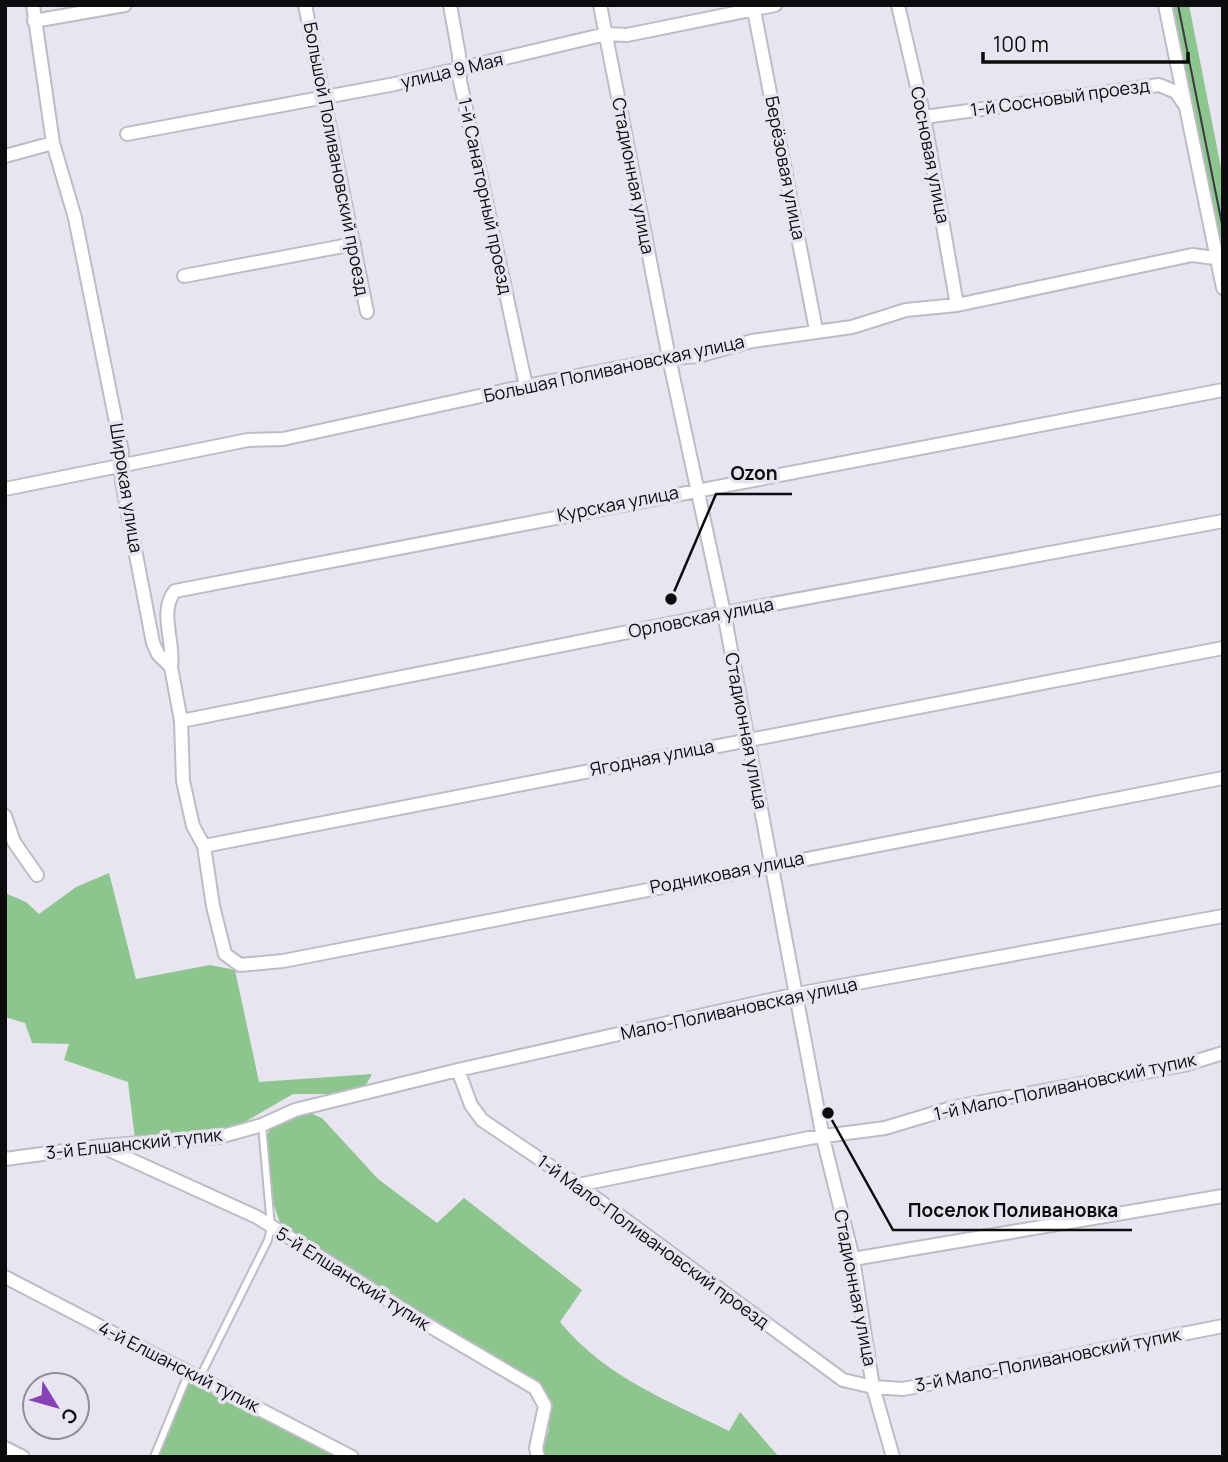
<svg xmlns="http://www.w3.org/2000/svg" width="1228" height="1462" viewBox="0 0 1228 1462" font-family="Manrope,sans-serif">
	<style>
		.green { fill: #8cc58e }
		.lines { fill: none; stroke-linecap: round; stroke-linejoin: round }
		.lane-casing { stroke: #bfbbc6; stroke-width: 10 }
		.street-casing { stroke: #bfbbc6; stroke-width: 16 }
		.lane { stroke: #fff; stroke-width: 6 }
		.street { stroke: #fff; stroke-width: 12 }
		.tram { stroke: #3b393e; stroke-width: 2 }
		.labels { text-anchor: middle; stroke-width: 7; stroke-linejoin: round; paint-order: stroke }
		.street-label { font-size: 18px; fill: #0c0b0e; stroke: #e9e5f0 }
		.leader { fill: none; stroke: #0c0b0e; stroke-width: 2.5 }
		.callout-dot { fill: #0c0b0e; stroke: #e9e5f0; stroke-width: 2.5 }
		.callout-label { font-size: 19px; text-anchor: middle; font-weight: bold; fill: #0c0b0e; stroke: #e9e5f0; stroke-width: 7; stroke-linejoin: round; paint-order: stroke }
	</style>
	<rect width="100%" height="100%" fill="#e9e5f0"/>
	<path class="green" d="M1173 5H1189L1223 178V260Z
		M109 873 136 979 210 965 235 970 259 1082 372 1074 361 1094H293L224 1134 135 1139 128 1082 64 1060 69 1044 32 1043 25 1023 5 1017V893L26 902 39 914 76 887Z
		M296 1107 322 1118 378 1179 437 1223 464 1198 582 1290 560 1322C605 1377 667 1400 729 1431L740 1412 779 1457H546L541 1453 549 1429V1404L282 1226C273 1210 259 1149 268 1133 273 1123 286 1114 296 1107Z
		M193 1381 345 1457H158L187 1382Z"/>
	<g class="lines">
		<g class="lane-casing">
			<path id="lane" d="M200 1377 268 1240 271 1227 262 1125
				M154 1457 189 1372"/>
		</g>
		<g class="street-casing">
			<path id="street" d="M33 5 53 143 75 218 122 452V482L153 643 158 654 171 667 181 721 183 781 193 826 204 846 213 906 225 954 240 965 283 961 1223 778
				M305 5 367 312
				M450 5 459 55 460 81 526 386
				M600 5 669 358 724 613 823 1138 853 1259 873 1387 893 1457
				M753 5 816 330
				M898 5 924 117 957 305
				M1165 5 1223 288
				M34 21 125 5
				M924 117 1159 85 1176 92 1184 104
				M127 134 395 84 606 34 627 35 775 5
				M5 156 53 143
				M184 276 354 244
				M5 489 248 440 283 439 526 386 669 358 698 356 752 341 852 327 906 310 957 305 1192 255 1223 259
				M171 667C175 643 158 611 175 591L1223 390
				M181 721 724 613 1223 521
				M5 816 14 842 37 875
				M204 846 1223 648
				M458 1070 471 1105 482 1120 578 1185 843 1380 873 1387 903 1389 1223 1326
				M105 1148 257 1217 421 1321 535 1388 545 1406 536 1448 538 1457
				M5 1159 102 1146 219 1137 262 1125 295 1110 458 1070 797 994 1223 916
				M578 1185 809 1138 885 1128 955 1107 1184 1065 1223 1053
				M853 1259 1223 1196
				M5 1277 352 1457
				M5 1448 23 1457"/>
		</g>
		<use href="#lane" class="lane"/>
		<use href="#street" class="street"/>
		<path class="tram" d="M1178 5 1223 229"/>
	</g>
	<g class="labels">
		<g class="street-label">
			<text transform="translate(452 71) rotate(-13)" y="6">улица 9 Мая</text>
			<text transform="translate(1060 98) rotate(-8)" y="6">1-й Сосновый проезд</text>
			<text transform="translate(930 155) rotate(79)" y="6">Сосновая улица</text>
			<text transform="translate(336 159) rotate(79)" y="6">Большой Поливановский проезд</text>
			<text transform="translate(785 168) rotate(79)" y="6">Берёзовая улица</text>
			<text transform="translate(633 176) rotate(79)" y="6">Стадионная улица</text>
			<text transform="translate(485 196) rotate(78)" y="6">1-й Санаторный проезд</text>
			<text transform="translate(614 369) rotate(-12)" y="6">Большая Поливановская улица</text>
			<text transform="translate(126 488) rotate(81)" y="6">Широкая улица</text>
			<text transform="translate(618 504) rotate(-11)" y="6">Курская улица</text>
			<text transform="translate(701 618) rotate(-11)" y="6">Орловская улица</text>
			<text transform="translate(746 731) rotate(79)" y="6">Стадионная улица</text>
			<text transform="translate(652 758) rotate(-11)" y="6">Ягодная улица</text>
			<text transform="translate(727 873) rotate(-11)" y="6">Родниковая улица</text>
			<text transform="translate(739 1009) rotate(-12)" y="6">Мало-Поливановская улица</text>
			<text transform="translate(1065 1087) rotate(-12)" y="6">1-й Мало-Поливановский тупик</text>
			<text transform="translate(134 1144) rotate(-6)" y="6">3-й Елшанский тупик</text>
			<text transform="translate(653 1242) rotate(36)" y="6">1-й Мало-Поливановский проезд</text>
			<text transform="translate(353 1279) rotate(32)" y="6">5-й Елшанский тупик</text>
			<text transform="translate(855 1288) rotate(79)" y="6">Стадионная улица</text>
			<text transform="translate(1048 1360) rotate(-11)" y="6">3-й Мало-Поливановский тупик</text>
			<text transform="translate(179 1367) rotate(27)" y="6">4-й Елшанский тупик</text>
		</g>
	</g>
	<path class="leader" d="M671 599L716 494H792M828 1113L893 1230H1132"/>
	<g class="callout-dot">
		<circle cx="671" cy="599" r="7"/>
		<circle cx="828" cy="1113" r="7"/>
	</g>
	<g class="callout-label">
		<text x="754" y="480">Ozon</text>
		<text x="1013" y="1217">Поселок Поливановка</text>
	</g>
	<rect width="1228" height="1462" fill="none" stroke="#0c0b0e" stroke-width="14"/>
	<g transform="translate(56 1406) rotate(127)"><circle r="33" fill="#e9e5f0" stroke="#918e96" stroke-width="2"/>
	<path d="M0-5L12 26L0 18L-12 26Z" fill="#8642b6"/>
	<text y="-10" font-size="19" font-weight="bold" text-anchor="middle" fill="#0c0b0e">С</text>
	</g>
	<path d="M983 52v10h205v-10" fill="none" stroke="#0c0b0e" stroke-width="3.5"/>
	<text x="993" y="52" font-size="21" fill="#0c0b0e" stroke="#e9e5f0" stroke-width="5" paint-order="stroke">100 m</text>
</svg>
